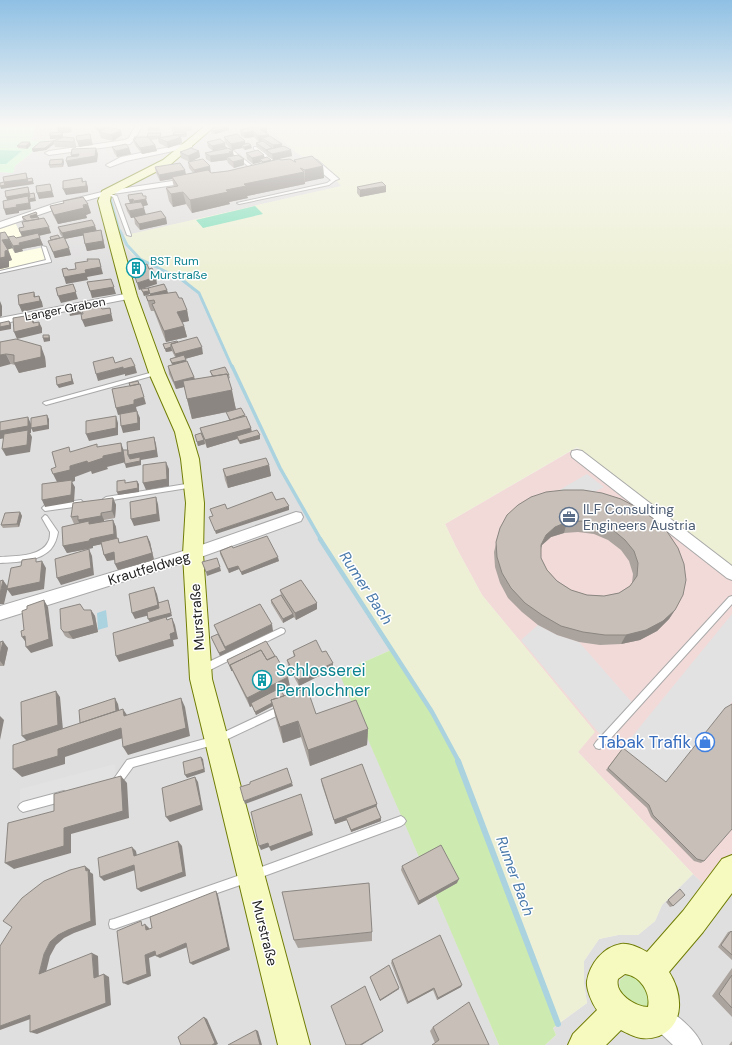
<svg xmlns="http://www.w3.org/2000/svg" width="732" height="1045" viewBox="0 0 732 1045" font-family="'DM Sans',sans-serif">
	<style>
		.residential { fill: #e0dfdf }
		.commercial { fill: #f2dad9 }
		.education { fill: #ffffe5 }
		.farmland { fill: #eef0d5 }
		.grass { fill: #cdebb0 }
		.park { fill: #c8facc }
		.pitch { fill: #88e0be }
		.parking { fill: #e2e2e2 }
		.water { fill: #aad3df }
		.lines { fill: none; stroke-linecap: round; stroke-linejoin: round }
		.stream-far4 { stroke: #aad3df; stroke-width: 2 }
		.stream-far3 { stroke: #aad3df; stroke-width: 3 }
		.stream-far2 { stroke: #aad3df; stroke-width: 3.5 }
		.stream-far1 { stroke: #aad3df; stroke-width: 4.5 }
		.stream { stroke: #aad3df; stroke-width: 6 }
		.lane-casing { stroke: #a9a9a9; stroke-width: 2 }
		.street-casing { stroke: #a9a9a9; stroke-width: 2 }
		.secondary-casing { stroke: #707d05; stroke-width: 2 }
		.lane { fill: #fff; fill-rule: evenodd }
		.street { fill: #fff; fill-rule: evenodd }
		.secondary { fill: #f7fabf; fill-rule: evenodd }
		.wall { fill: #aba49e; fill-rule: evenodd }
		.shaded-wall { fill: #8b8681 }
		.building { fill: #c7bfb8; stroke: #8b8681; fill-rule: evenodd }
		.labels { text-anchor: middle; stroke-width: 3; stroke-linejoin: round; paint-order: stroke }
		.far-culture-label { font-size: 12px; fill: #0d838f; stroke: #fff; text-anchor: start }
		.far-street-label { font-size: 12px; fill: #222; stroke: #fff }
		.service-label { font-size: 14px; fill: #4e5e75; stroke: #fff; text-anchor: start }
		.street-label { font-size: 14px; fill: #222; stroke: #fff }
		.water-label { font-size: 15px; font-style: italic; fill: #4a7aab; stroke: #fff }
		.near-culture-label { font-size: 17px; fill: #0d838f; stroke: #fff; text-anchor: start }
		.near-shop-label { font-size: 17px; fill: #366cbe; stroke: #fff; text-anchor: end }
	</style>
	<rect width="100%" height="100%" fill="#f2efe9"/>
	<path class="residential" d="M36 126H267L297 153 335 179 342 186 123 236 127 247 132 254 146 264 184 279 199 293 250 408 280 468 318 536 391 650 339 673 440 850 437 894 499 1045H0V172L13 173 15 166 47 141H31Z
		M732 868V1045H545L556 1035 553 1028 587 1003 584 984V961L599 939 618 935H638L655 921 662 905 693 874 714 893Z"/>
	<path class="commercial" d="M571 451 732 574V868L714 893 693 874 578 752 594 731 482 595 456 547 445 524Z"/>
	<path class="education" d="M14 220 23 239 10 244 15 253 44 247 49 261 0 272V225Z"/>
	<path class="farmland" d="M271 126H732V566L577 447 445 524 456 547 482 595 595 732 578 752 693 874 662 905 655 921 638 935H618L599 939 584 961V984L587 1003 558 1024 461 766 432 712 318 536 280 468 250 408 199 293 184 279 146 264 132 254 127 247 122 236 341 186 335 179 297 153 271 131 269 127Z"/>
	<path class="grass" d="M391 650 432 712 461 766 558 1024 553 1028 556 1035 545 1045H499C447 920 393 797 339 673Z
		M628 974H633L646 984 649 1007 641 1013 619 993 620 980Z"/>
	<path class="park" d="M0 126H36L31 141 47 140 15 166 13 173 0 172Z"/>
	<path class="pitch" d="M0 150 22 151 6 164H0Z
		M255 206 263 214 203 228 196 220Z"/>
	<path class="parking" d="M587 474 604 487 579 500 528 508Z
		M732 614V702L664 785 621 750Z
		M538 625 557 635 579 642 635 706 604 739 521 640Z
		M115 764 116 777 20 803V789Z"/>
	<path class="water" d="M106 610 108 627 98 630 97 613Z"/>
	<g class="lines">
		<path class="stream-far4" d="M111 199 120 232"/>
		<path class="stream-far3" d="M120 231 127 245 140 259 181 279 199 293 232 367"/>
		<path class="stream-far2" d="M232 366 280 468 321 540"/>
		<path class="stream-far1" d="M320 539 432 712 459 762"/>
		<path class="stream" d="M458 761 558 1024"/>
		<g class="lane-casing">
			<path id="lane" d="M254 147H256L275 161V163H273L254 149Z
				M229 149H231L255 168V170H253L229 151Z
				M334 178 337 179 329 185 239 204 237 203 327 183Z
				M105 192 117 196 131 235V236L127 235 113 197 105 194Z
				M42 246 46 247 51 261V262L0 273V271L46 260 42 247Z
				M157 371 160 373 159 374 46 405 43 403 44 402Z
				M192 483H194L195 485 194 487 106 501 103 499 106 497Z
				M81 500 84 503 81 506 45 511 42 508 45 505Z
				M45 515 47 516 58 532C57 538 55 544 51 549 39 562 16 562 0 563V557C14 556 41 557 48 542 50 539 50 535 50 532L42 518Z
				M732 596V604L602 748 599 749 596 748 594 745 596 742 729 597Z
				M281 628 284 629 285 631 284 633 206 672 203 673 200 672 199 669 200 666Z
				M282 705 285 706 286 709 285 712 217 744 133 767 119 786 116 788 113 786 111 783 113 780 127 760 216 736Z
				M64 791 67 793 69 796 67 799 64 801 23 812 20 810 18 807 20 804 23 802Z
				M401 816 404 818 406 821 404 824 401 826 256 879 252 878 251 874 252 870 256 869Z
				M246 873 250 874 251 878 250 882 246 883 114 929 110 928 109 924 110 920 114 919Z"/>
		</g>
		<g class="street-casing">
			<path id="street" d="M135 126H142L134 140 130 144 49 155 45 153 49 151 125 140 129 138Z
				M189 143H192V147L126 161 110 167 106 165 121 157Z
				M304 158 317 160 339 179 332 181 311 164 304 162Z
				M192 178 196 180 195 182 106 195 59 208 0 228V222L53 204 106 191Z
				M130 293 135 296 133 298 0 324V318Z
				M577 450 582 451 732 566V580L727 578 572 457 571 454 572 451Z
				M296 512 301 513 303 517 301 521 198 558 0 620V606L190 549Z
				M661 1007C676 1013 696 1030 702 1045H673L653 1026 650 1018 653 1010Z"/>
		</g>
		<g class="secondary-casing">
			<path id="secondary" d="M205 126H215L171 164 111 195 110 201 137 296 165 373 191 432 199 459 204 503 203 554 212 679 310 1045H278L190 679 183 554 186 503 181 459 175 432 149 373 123 296 98 201 102 191 163 160Z
				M732 855V893L703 932 669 972C682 992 686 1025 659 1036 653 1038 648 1039 641 1038 634 1037 627 1033 621 1030L606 1045H568L573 1034 597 1010C592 1003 586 989 587 981 590 964 603 947 621 944 629 943 640 948 647 952L683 911 722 859ZM625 974C640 976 651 992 648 1007 636 1007 614 994 618 979Z"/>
		</g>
		<use href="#lane" class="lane"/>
		<use href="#street" class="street"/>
		<use href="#secondary" class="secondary"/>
	</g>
	<path class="wall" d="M94 126H107L108 128 122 135 113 141 101 138 99 132H100H99L94 128Z
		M160 126V131H148V129Z
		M171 126H192V127L191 131H172Z
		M228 127 229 130 215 134 211 133V130Z
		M72 128 71 132 63 133V137L74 138 76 144V148L55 147 54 144 46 150 33 152 32 149 61 138 50 139 59 133Z
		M267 128V134L269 136 282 144V146L291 150 292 156 279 159 281 160 294 162V160L323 166 324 178 305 181V184L247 196 248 198 229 202 230 204 192 213 186 204 173 207 169 201 166 188 174 187 172 179 160 181 156 173 155 167 185 170 186 175 193 173 189 168 188 162 211 173 228 171 262 163 261 162 253 164 247 159 246 153 265 158 271 161 279 159 273 160 267 156 266 153 256 146V143L259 142 254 137 245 138 241 136 240 130Z
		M186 132 187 135 186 137H181L182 143 168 148 159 143 158 139 151 140 155 145 157 151 142 154 135 145 133 139H134V137H147L161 136V137L173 135Z
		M224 137 245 144 252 148 245 150 242 148 232 150 225 143V147L244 165 234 168 228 163 227 160 211 162 206 159 205 153 213 151 208 147 207 142 225 143Z
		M31 145 27 149 18 148 17 146Z
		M112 147 129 148 131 154 117 157 114 153Z
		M199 151 200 157 190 162 181 158 180 152Z
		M63 159 64 162 63 167 50 168 49 165Z
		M357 187 386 192 360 197 357 193Z
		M128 195 143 196 148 205 143 206 146 215 131 218 127 211 125 204H130Z
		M50 206 91 213 86 215 87 218 58 224 53 215Z
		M36 212 39 219 51 233 39 236 43 245 22 249 23 251 15 253 12 248 8 249 12 260 9 261V267L0 269 8 237 16 238 22 237 25 222 23 220 22 217Z
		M134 217 166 218 167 224 140 230 135 224Z
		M95 226 97 231 103 237 105 248 87 251 85 244 83 235 65 239 71 255 55 258 48 241 63 238 60 234 58 227Z
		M141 289 167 290 168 293 179 298 187 310 189 321 182 322 184 326 187 337 166 342 154 311H151L149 306 146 296H150V294L144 296Z
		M0 342 45 357 46 367 19 373 15 365 11 364Z
		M178 342 203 354 185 359 195 379 212 377 210 371 229 375 230 378 228 379 236 409 245 416 251 428 252 432 260 439 240 444 237 439 207 448 205 443V444L198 446 195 435 201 433 200 428 229 420 227 412 192 419 184 387 176 389 169 374 168 366 172 365 170 359 175 357 172 351 166 352 163 344Z
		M269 465 271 476 228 488 225 480 223 469Z
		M602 493 675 610 669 619 657 631 640 640 621 644 600 645 579 642 557 635 538 625 522 612 508 598 500 583 495 567 494 552 500 528ZM578 532 594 534 608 540 621 550 629 561 633 574 632 583 630 586 619 593 604 596 587 595 571 590 557 581 547 570 541 558V549L542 545 551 537 564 533Z
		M113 498 116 505 115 518 104 520V521L113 520 116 527 117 538 120 543 147 536 150 542 154 560 118 570 115 564V560L107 561 104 555 101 544 93 546V548L67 553 63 546 78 524H74L71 517Z
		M20 512 22 516 19 527 3 528 1 525Z
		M233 548 279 561 242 575 239 569 229 573 220 554V551Z
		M280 590 317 609 296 620 294 617 283 623 271 603V600L281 595Z
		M84 610H91L95 616 98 632 73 639 68 638 65 636 61 629Z
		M214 625 273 631 220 656 211 637 218 634Z
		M0 642 8 648 4 666H0Z
		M293 651 322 652 333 669 299 686 288 666 287 660 294 657Z
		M227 660 290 686 281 691 284 696 316 714 368 729 367 745 310 766 301 737 283 743 275 716 273 706 256 715 252 706 250 707Z
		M623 748 704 861 701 863 694 861 651 817 647 808 606 770Z
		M321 779 377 804 376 806 381 818V821L351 832 347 820 335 824 322 785Z
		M402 866 457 883 418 905 401 870Z
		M680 889 673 906 670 907 666 902Z
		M731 931 732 932V960L718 947 728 932Z
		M372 932V941L298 948 294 940Z
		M392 960 461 987 437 1000 433 990 407 1004 391 963Z
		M732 968V1017L712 996Z
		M370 977 399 988V989L380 1001Z
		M433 1027 489 1045 435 1043 430 1031Z
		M732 1041V1045H729Z"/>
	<path class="shaded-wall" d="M72 126 71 132 63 133V138L50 139V136L59 133 57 128Z
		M190 126H192L191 131Z
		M228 127 229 130 215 134V131Z
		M108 128V131L99 132 98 129Z
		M267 128V134L261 135 260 129Z
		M121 130 122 135 113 141 111 135Z
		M253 131 254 137 245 138 244 133Z
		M90 134 93 145 79 147 77 141Z
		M269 135V141L262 138V142H259L258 136Z
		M181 137 182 143 168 148 167 142Z
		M53 141 54 144 46 150 33 152 32 149Z
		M245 141 246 146 251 145 252 148 245 150 244 147 242 145V148L232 150 231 144Z
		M30 142 31 145 27 149 26 146Z
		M225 143 226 149H217L218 151H213L212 146Z
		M282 144 283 150 274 151 273 145Z
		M155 145 157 151 142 154 140 148Z
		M96 148 98 154 97 162 68 167 66 161 73 160 71 155Z
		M129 148 131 154 117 157 116 151Z
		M291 150 292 156 273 160 272 154Z
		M199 151 200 157 190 162 188 156Z
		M233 151 234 157H227V160L211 162 210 156Z
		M264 155 265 161 271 160V163L264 165 263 162 260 159 261 162 253 164 252 158Z
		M63 159 64 162 63 167 62 164Z
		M244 159V165L234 168 233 162Z
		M210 166 211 173 196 176 194 170Z
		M323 166 324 178 305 182V170Z
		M185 170 186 176 172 177V179L160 181 159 175Z
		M304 172 305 184 247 196 248 198 229 202 230 204 192 213 190 200 244 184Z
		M26 173 28 179 32 178 34 184 1 189 0 186 4 182Z
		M82 178 84 184 86 181 88 187V192L66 195 63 189 82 182Z
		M50 184 54 197 39 199 37 193Z
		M386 186V192L360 197V190Z
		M28 187 30 194 34 193 36 201 30 202 31 209 19 211V213L6 215 4 209 16 205 8 203 6 197Z
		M183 192 186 204 173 207 171 194Z
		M133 199 134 205 131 206 129 200Z
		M146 199 148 205 135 208 134 201Z
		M88 204 91 213 86 215 87 218 58 224 54 215Z
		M144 208 146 215 131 218 129 211Z
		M37 214 38 218 31 220 30 216Z
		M166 218 167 224 140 230 139 224Z
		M95 226 97 233 64 239 62 233Z
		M49 227 51 233 23 239 20 232Z
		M101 230 105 248 87 251 85 244Z
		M40 238 43 245 22 249 23 251 15 253 13 246 19 243Z
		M9 239 13 248 6 250 2 240Z
		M69 248 71 255 55 258 53 252Z
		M8 250 12 260 9 261V267L0 269V258L5 251Z
		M99 259 103 274 87 277 88 280 66 284 64 277 70 276 85 270Z
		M156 277 157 284 139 290 137 283Z
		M111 279 116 294 92 298 90 291Z
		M73 284 78 299 61 303 58 296Z
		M167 290 169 297 152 300 150 294Z
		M149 291 150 294 144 296 143 292Z
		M34 292 36 299 39 296 42 302 43 307 22 312 19 305 34 297Z
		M0 301 2 306V316L0 317Z
		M80 306 82 314 70 316 69 312Z
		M110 308 113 321 85 327 82 320Z
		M187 310 189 321 180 323 177 312Z
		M31 315 34 322 35 327 39 322 42 328V333L17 339 14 332 33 323Z
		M9 321 11 324V329L0 331V327Z
		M184 326 187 337 166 342 164 331Z
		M49 335 50 338V341L44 342 43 338Z
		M41 346 45 357 46 367 19 373 14 363Z
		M171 347 172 351 166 352 165 349Z
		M202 347 203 354 177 361 175 354Z
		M6 354 11 364 0 367V355Z
		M186 360 187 363 173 367 172 363Z
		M135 366 137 373 125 376V374L98 381 96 374 123 367Z
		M71 374 74 384 59 388 57 385Z
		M194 377 196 384 176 389 174 382Z
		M232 390 236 410 192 419 187 399Z
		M144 397 146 404 136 407 137 411 118 415 116 408 134 400Z
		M137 411 140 418V430L123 433 121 426Z
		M47 415 49 419V429L33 432 31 428Z
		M116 416 118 423V435L89 441 86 434Z
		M28 417 31 424V433H30L32 437 30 452 6 456 2 449 28 434 0 439V431Z
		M251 428 252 435 237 436V439L207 448 205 440Z
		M260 435V439L240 444 239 441Z
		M154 437 156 444 158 457 141 460V465L126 468 125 464 131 462 128 455Z
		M204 440 205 444 198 446 197 442Z
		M121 443 125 454 126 462 107 467 108 469 92 474 91 471 75 477V481L72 482 75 487 74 502 45 507 42 500 58 484 53 474 70 466 103 456Z
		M166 462 169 469V486L146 490 143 483Z
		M269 465 271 476 228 488 226 477Z
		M137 481 139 484V492L118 495 117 492Z
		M156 497 158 504 160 521 134 526 131 519Z
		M113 498 116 505 115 518 112 511Z
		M289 506V510L216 534 215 531Z
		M20 512 22 516 19 527 17 524Z
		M101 513 104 520V523L81 527 78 520Z
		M113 520 116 527 117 541 93 546V548L67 553 63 546 90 539Z
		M567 522 564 533 551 537 542 545 538 556 541 545 546 535 555 527Z
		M147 536 150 542 154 560 118 570 115 564Z
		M89 549 92 556 94 575 61 585 57 578Z
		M114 552 117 559 107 561 104 555Z
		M278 557 279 561 242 575 241 572Z
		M42 561 46 568 44 589 12 596 7 589Z
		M238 566 239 569 229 573 228 569Z
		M220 567 221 571 207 576 206 572Z
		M3 580 8 587 4 604H0V594Z
		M154 587 157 594 161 612 135 619 132 613Z
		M44 600 48 607 53 646 31 653 26 647Z
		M168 600 172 616 166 618 169 624 150 622 148 619Z
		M317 603V609L296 620 295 613Z
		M91 610 95 616 98 632 73 639 68 632Z
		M675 610 669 619 657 631 640 640 621 644 626 635Z
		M293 614 294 617 283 623V619Z
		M172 618 175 625 178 639 173 640 174 646 119 662 116 656 170 634Z
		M272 624 273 631 220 656 219 653 226 650 225 647Z
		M25 636 27 644 22 637Z
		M3 641 8 648 4 666 0 661V655Z
		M333 663V669L299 686 298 680Z
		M288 677 290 686 252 705 251 703 252 706 250 707 247 698Z
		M56 691 60 697 63 730 27 741 22 736Z
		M115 698 118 704 121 720 84 732Z
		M181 698 185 707 190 736 128 755 123 747Z
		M272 703 273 706 256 715 255 712Z
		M123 709 129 718 124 716Z
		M0 716 4 720 0 740Z
		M298 721 301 737 283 743 280 727Z
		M121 728 126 737 65 757V764L22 777 13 769 58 749Z
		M368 729 367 745 310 766 308 750Z
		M201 757 203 759 205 772 187 778 185 775Z
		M121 776 127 783 129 818 71 834V853L14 869 5 863 64 828Z
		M195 777 198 782 203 810 170 822 166 817Z
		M292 783 293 786 245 804 244 801Z
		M377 804 376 809 346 818 347 820 335 824 334 820Z
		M381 818V821L351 832V830Z
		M312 831 313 835 271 851 269 847 261 850 259 846 268 843Z
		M178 841 182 846 186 876 141 892 137 889Z
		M132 847 136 851 138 861 134 856Z
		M134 865 138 869 104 881 100 877Z
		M85 866 90 870V872L93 874 96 925 74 933 64 938 56 945 50 956 45 976 39 974 44 954 86 871Z
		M459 879 457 883 418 905 419 901Z
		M216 891 218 895 230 950 193 965 190 963Z
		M145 924 149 928 150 933 146 930Z
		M186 943 190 946 160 958 156 956Z
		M155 951 159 954 149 958 151 976 128 985 123 983 145 955Z
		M92 953 98 956 99 980 94 978Z
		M104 974 109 977 111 1005 37 1034 30 1032Z
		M462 985 461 987 437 1000 438 998Z
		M399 988V989L380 1001V1000Z
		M434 988 433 990 407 1004 408 1002Z
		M30 1015 36 1017 0 1030V1026Z
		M204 1017 207 1019 218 1044 216 1045H212Z
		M256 1030 258 1031 262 1045H260Z
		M383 1031 382 1032 362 1045H360Z"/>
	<path class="building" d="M57 126H69L57 128Z
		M95 126H107L108 128 98 129Z
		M148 126H159V128L148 129Z
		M216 126H225L228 127 215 131 211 130Z
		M258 126H265L267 128 260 129 269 135 258 136 253 131 244 133 240 130Z
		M108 127 121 130 111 135 99 132Z
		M62 132V135L50 136V133Z
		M174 132H186L185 134 173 135Z
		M148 133H161L160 136 147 137Z
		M90 134 91 139 77 141 76 136Z
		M237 134 245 141 231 144 224 137Z
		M176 135 181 137 167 142 158 138Z
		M270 136 282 144 273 145 262 138Z
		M64 137 74 138V142L53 141Z
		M134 137H148L155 145 140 148 133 139H136Z
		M220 139 225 143 212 146 207 142Z
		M54 141 45 148 32 149 40 142Z
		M263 141 272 148 266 150 268 151 256 143Z
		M22 142H30L26 146H17Z
		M248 143 251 145 244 147 242 145Z
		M126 144 129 148 116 151 112 147Z
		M284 146 291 150 272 154 266 150Z
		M226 147 227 148 219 150 217 149Z
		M96 148 95 156 66 161 67 157 78 156 79 154 71 155 72 149Z
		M191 148 199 151 188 156 180 152Z
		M228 148 233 151 229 152 231 153 210 156 205 153Z
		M258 150 264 155 252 158 246 153Z
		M238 155 244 159 233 162 227 157Z
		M312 156 323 166 305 170 300 168 304 172 244 184 246 186 226 190 228 192 190 200 183 192 171 194 166 188 178 186 172 177 208 170 211 173 228 171 279 159 281 160 290 159 295 162H296L294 160Z
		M267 157 271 160 263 162 260 159Z
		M63 159 62 164 49 165 50 160Z
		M203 159 210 166 194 170 188 162Z
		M180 163 185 170 159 175 155 167Z
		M26 173 27 179 4 182 3 177Z
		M32 178 33 181 28 182 27 179Z
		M82 178V182L86 181V186L63 189V181Z
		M4 182 5 185 0 186V183Z
		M382 182 386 186 360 190 357 187Z
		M50 184 52 191 37 193 36 186Z
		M28 187 29 193 6 197 5 191Z
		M34 193 35 198 28 199 30 196 29 194Z
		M142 193 143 196H146V199L134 201 133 199 129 200 128 195Z
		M28 196 29 203 16 205 17 207 4 209 3 201Z
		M83 197 88 204 83 205 84 208 54 215 50 206 64 203 63 201Z
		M141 202 144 208 129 211 125 204Z
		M161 211 166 218 139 224 134 217Z
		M36 212 37 214 30 216 31 218 38 217 39 219 27 221 22 217Z
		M44 218 49 227 20 232 19 228 24 227 22 222Z
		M92 220 95 226 62 233 58 227Z
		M101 230 103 241 85 244 83 233Z
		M5 232 9 239 2 240 8 250 5 251V257L0 258V233Z
		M38 233 40 238 19 243 20 245 13 246 8 237 14 236 16 238Z
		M58 235 60 238 51 240 50 237Z
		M64 237 69 248 53 252 48 241Z
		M87 259H99L101 267 85 270 86 273 64 277 62 269 67 268 68 270 76 269 75 263 88 261Z
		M147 264 149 269 152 268 156 277 137 283 133 271 135 270 134 267Z
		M111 279 114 287 90 291 87 282Z
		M73 284 76 292 58 296 56 288Z
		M164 284 167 290 150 294 148 288Z
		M148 288 149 291 143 292 141 289Z
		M34 292V297L39 296 40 301 19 305 18 295Z
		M176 292 179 298H182L187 310 177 312 184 326 164 331 152 304 155 303 154 300 148 301 146 296Z
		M80 306 81 310 69 312 68 308Z
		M100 306 102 309 110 308 111 314 82 320 81 314H83L82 310Z
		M31 315 33 323 39 322V326L14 332 13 318Z
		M9 321 10 325 0 327V323Z
		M43 335H49V338H43Z
		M197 337 202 347 175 354 171 344Z
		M16 339 41 346V357L14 363V355L6 354 0 355V342Z
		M177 341 178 342 171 344V347L165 349 163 344Z
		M184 355 186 360 172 363 170 359Z
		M113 357 115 363 131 358 135 366 123 369V367L96 374 93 362Z
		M187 361 194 377 174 382 168 366Z
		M225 367 229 375H227V374L213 376 210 371Z
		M71 374 72 381 57 385 56 377Z
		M227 374 232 390 187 399 183 381Z
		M138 381 139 384 130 386 129 383Z
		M140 384 144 397 134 400V404L116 408 112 389Z
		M241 408 245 415 230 420 226 412Z
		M137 411 138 423 121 426 120 414Z
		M47 415 48 425 31 428V418Z
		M116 416V428L86 434V421Z
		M246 416 251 428 205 440 200 428Z
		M28 417V426L0 431V422Z
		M28 430 27 445 2 449 4 434Z
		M257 430 260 435 239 441 237 436Z
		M201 433 204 440 197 442 195 435Z
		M154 437 156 450 128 455 127 442Z
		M121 443 122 452 103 456V458L88 463 87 461 70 466V470L53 474 51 469 56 467 52 452 69 447 70 452 97 444V447Z
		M123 450H128V455L130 459 140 457V461L125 464Z
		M266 458 269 465 226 477 223 469Z
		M166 462 167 479 143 483V465Z
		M72 480 71 495 42 500V484Z
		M125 480V483L137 481 138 488 117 492V481Z
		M564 490H583L602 493 621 499 638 508 654 519 668 533 678 548 684 564 686 580 683 595 675 610 663 621 646 630 626 635H605L583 632 561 626 542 615 525 603 511 588 502 573 497 557 496 542 500 528 507 515 518 505 531 497 546 492ZM582 521 598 524 613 530 625 540 634 551 638 563 637 576 630 586 619 593 604 596 587 595 571 590 557 581 547 570 541 558V545L546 535 555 527 567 522Z
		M272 492 276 500 284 498 289 506 215 531 209 517 213 516 210 509 225 504 227 509Z
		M156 497 157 514 131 519 130 502Z
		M113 498 112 511 101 513V516L78 520V516L71 517 73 503Z
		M20 512 17 524 1 525 5 513Z
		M113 520 114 534 90 539 89 541 63 546 62 527 89 521V524Z
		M147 536 152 553 115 564 114 552 104 555 101 542 118 538 119 543Z
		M267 536 278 557 241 572 238 566 228 569 220 551 232 546 233 548Z
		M89 549 91 568 57 578 55 559Z
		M36 558V562L42 561 40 582 7 589 11 568 21 566 22 560Z
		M217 558 220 567 206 572 202 562Z
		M3 580 0 594V581Z
		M301 580 317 603 295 613 280 590Z
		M154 587 158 605 132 613 129 594Z
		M281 595 293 614 283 619 271 600Z
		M44 600 49 639 26 647 25 636 22 637 21 631 24 630 22 611 27 609V606Z
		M168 600 171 613 148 619 147 612 159 608 158 603Z
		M80 604 84 610H91L94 625 68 632H64L61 629 60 609Z
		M260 604 272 624 225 647 214 625Z
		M166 617 167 620 172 618 175 632 170 634 171 639 116 656 113 633Z
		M218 634 226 650 219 653 211 637Z
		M316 640 322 652 326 651 333 663 298 680 287 660 295 656 293 651Z
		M3 641 0 655V642Z
		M266 641 275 656 267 660 261 650 230 665 232 671 227 660Z
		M261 650 267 660 276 656 288 677 247 698 230 665Z
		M280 688 284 696 271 700 272 703 255 712 251 703Z
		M307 688 316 714 356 700 368 729 308 750 298 721 280 727 271 700Z
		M56 691 58 725 22 736 21 702Z
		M115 698 116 711 80 723 79 710Z
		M181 698 186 728 123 747 121 728 58 749V756L13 769V745L123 709 124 716Z
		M732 704V829L704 861 697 859 653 815 649 805 608 768 623 748 666 782 725 708Z
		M201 757 204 769 185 775 183 762Z
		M362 764 377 804 334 820 321 779Z
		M287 768 292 783 244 801 240 787 250 784V782Z
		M121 776 123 811 64 828V846L5 863 8 823 54 811V794Z
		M195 777 201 805 166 817 162 788Z
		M301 794 312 831 269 847 268 843 259 846 251 812Z
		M376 806 381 818 351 830 346 818Z
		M178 841 183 872 137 889 134 865 100 877 98 858 132 847 134 856Z
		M441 845 459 879 419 901 402 866Z
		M85 866 86 871 88 870 91 921 68 930 58 935 50 942 44 954 39 974 92 953 94 978 104 974 106 1003 30 1032V1015L0 1026V946L12 927 3 921 22 898 44 881 70 870Z
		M369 883 372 932 294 940 282 892Z
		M680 889 685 895 673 906 668 900Z
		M216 891 228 947 190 963 186 943 156 956 155 951 145 955 147 974 123 983 117 931 141 921 142 926 145 924 146 930 152 928 150 917Z
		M731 931 732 932V955L721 945Z
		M440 935 462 985 438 998 434 988 408 1002 392 960Z
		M389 965 399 988 380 1000 370 977Z
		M732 975V1008L719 994Z
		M365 986 383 1031 360 1045H346L331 1006Z
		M469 1002 489 1045H432L439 1040 433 1027Z
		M204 1017 215 1043 212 1045H181L178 1037Z
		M256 1030 260 1045H228Z"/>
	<linearGradient id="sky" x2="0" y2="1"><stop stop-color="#8fc0e4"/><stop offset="0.46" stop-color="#f9f8f5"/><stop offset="1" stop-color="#f9f8f5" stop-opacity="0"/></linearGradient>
	<rect width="732" height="273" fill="url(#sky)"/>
	<defs>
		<g id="building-ring" transform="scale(1)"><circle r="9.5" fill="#fff" stroke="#0f9aa8" stroke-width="1.5"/><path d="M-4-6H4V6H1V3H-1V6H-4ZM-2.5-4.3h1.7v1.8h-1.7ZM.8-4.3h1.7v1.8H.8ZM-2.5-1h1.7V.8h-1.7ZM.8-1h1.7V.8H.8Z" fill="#0f9aa8"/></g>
		<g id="office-ring" transform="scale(1)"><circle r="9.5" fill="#fff" stroke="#5c6f8a" stroke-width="1.5"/><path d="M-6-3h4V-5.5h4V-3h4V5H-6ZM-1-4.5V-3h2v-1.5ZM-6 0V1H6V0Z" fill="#5c6f8a"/></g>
		<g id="shop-ring" transform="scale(1)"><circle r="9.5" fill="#fff" stroke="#3f7fe0" stroke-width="1.5"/><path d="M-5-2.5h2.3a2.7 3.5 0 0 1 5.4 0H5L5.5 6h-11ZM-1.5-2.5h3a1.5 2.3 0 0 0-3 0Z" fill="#3f7fe0"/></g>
	</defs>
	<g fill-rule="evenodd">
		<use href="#building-ring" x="136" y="268"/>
		<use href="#office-ring" x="569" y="517"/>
		<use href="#building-ring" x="262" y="680"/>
		<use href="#shop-ring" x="705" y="742"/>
	</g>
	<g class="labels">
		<g class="far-culture-label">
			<text x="150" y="265">BST Rum<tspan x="150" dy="14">Murstraße</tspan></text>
		</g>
		<g class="far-street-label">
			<text transform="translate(65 309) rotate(-11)" y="4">Langer Graben</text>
		</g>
		<g class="service-label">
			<text x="583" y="514">ILF Consulting<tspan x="583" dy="16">Engineers Austria</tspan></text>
		</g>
		<g class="street-label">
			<text transform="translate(149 568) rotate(-17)" y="5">Krautfeldweg</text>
			<text transform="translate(197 617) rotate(-94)" y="5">Murstraße</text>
			<text transform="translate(265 933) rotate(76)" y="5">Murstraße</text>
		</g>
		<g class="water-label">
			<text transform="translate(366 588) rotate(57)" y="5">Rumer Bach</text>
			<text transform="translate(515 876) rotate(70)" y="5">Rumer Bach</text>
		</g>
		<g class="near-culture-label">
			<text x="276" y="676">Schlosserei<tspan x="276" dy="20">Pernlochner</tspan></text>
		</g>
		<g class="near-shop-label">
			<text x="691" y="748">Tabak Trafik</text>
		</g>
	</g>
</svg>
